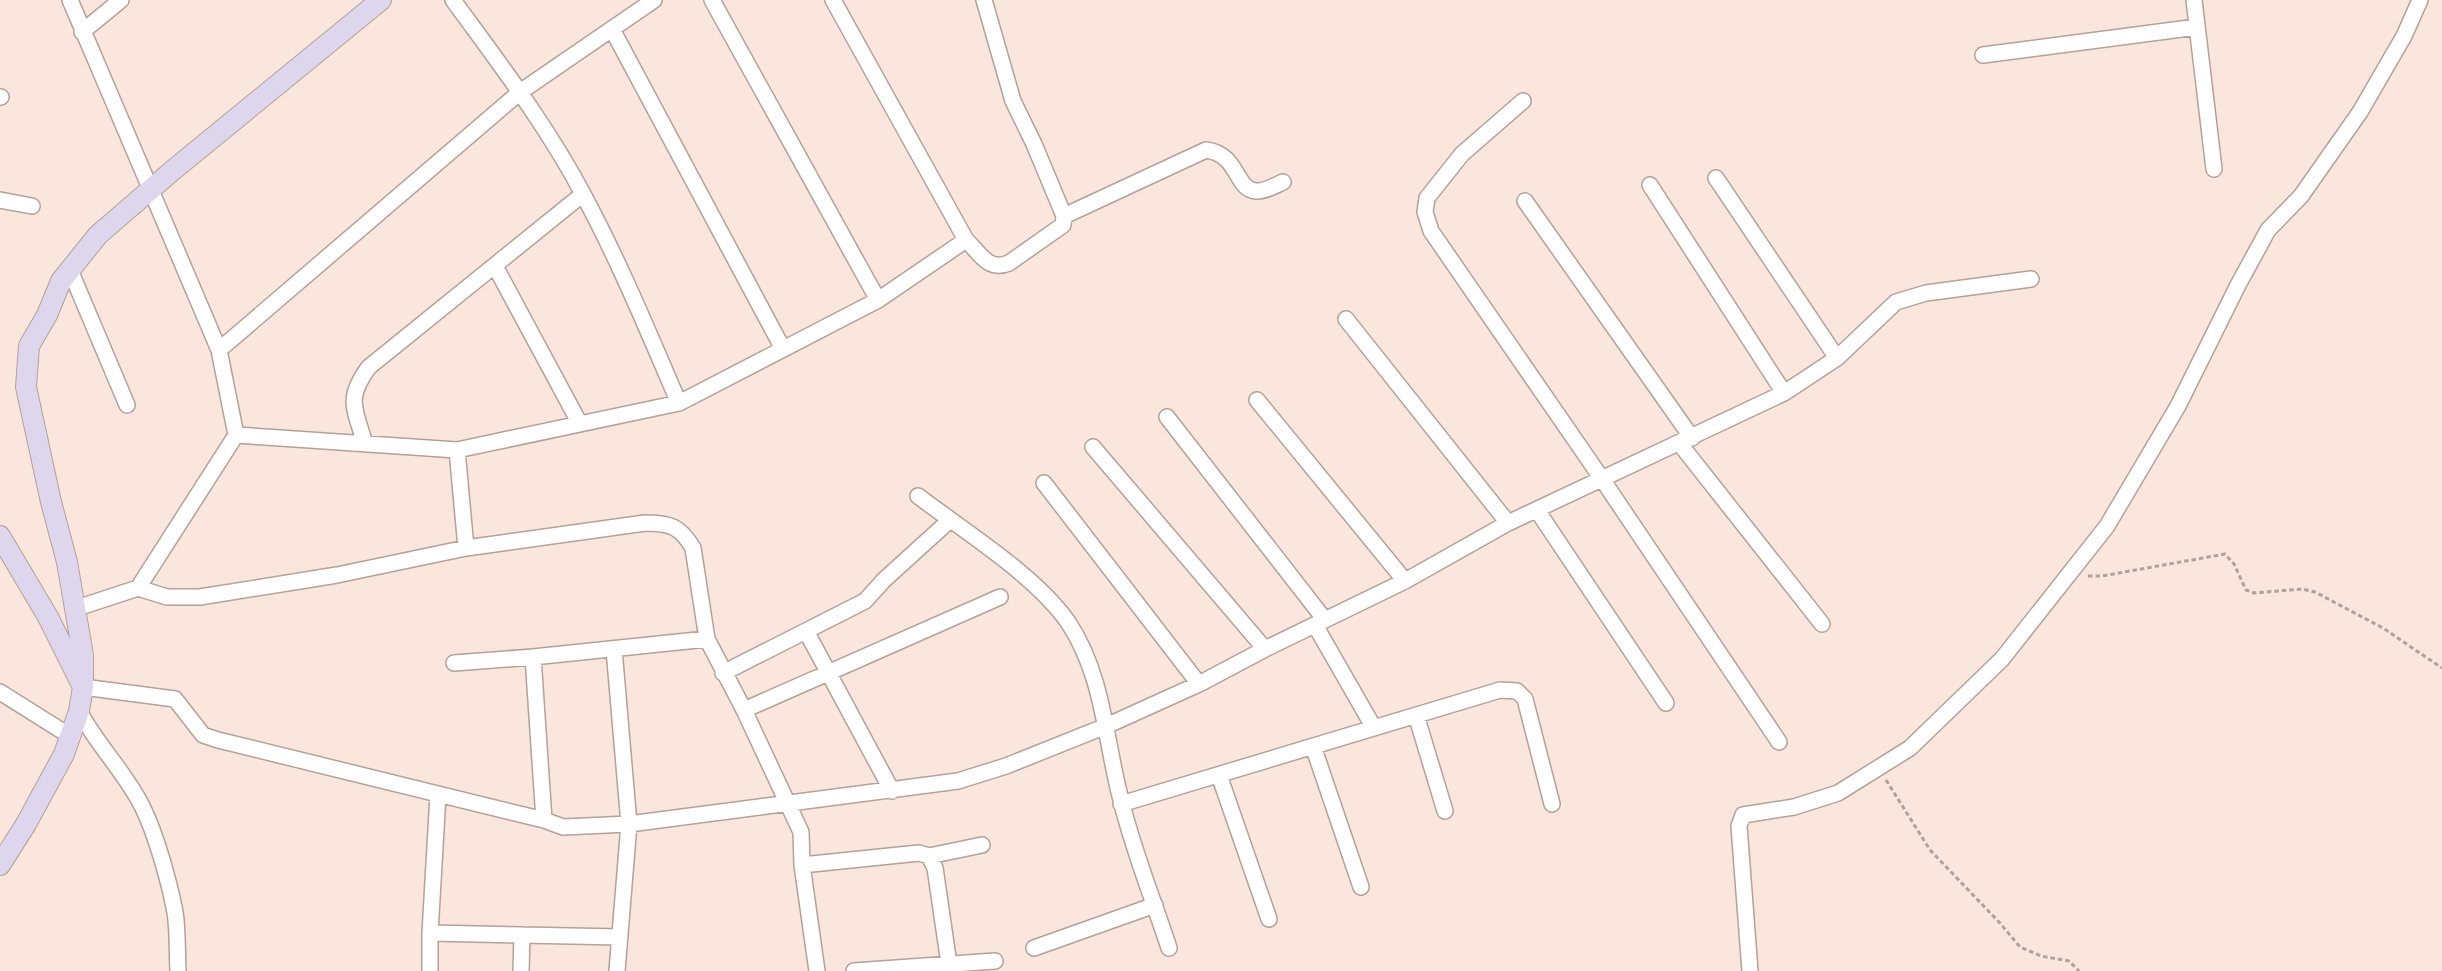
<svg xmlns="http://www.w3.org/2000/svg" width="2442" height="971" viewBox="0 0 2442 971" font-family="Lora,serif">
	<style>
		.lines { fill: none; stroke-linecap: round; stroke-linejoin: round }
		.minor-casing { stroke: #b4a197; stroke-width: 18 }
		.secondary-casing { stroke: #b4a197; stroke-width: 22 }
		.path { stroke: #b0a199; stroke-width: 3; stroke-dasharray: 4.5 3; stroke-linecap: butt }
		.minor { stroke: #fff; stroke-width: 15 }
		.secondary { stroke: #ded6ed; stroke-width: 20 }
	</style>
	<rect width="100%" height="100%" fill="#fae6dc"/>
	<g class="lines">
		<g class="minor-casing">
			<path id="minor" d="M70 0 219 350 236 435 138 588 74 609
				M453 0C499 63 548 127 584 196 620 263 649 334 679 403
				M712 0 878 300
				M833 0 966 240C980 253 988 272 1009 263L1063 225 1064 216 1034 144 1013 101 984 0
				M2194 0 2214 169
				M612 29 783 349
				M82 32 121 0
				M1983 55 2197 27
				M0 97H1
				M1523 101 1462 154 1427 198 1425 212 1431 231 1602 479 1779 742
				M1716 178 1837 358
				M1650 185 1784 393
				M0 200 32 206
				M1525 201 1692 438
				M1064 216 1206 150C1239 154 1235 190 1256 191 1264 192 1276 185 1283 182
				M495 266 580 424
				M70 270 127 405
				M1346 319 1508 523
				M219 350 520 92 654 0
				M1257 400 1405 581
				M1167 417 1325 620
				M236 435 457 450 679 403 878 300 966 240
				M365 444C355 409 345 399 369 367L583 194
				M1680 444 1822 624
				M1093 447 1265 649
				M457 450 466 548
				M1044 483 1199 684
				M918 496C964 531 1035 575 1068 622 1104 676 1105 740 1121 800 1133 850 1153 899 1169 948
				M1537 510 1666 703
				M138 588 167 597H200L337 575 466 548 645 523C670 523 680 526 693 548L707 639 744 710 801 832 802 865 817 971
				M1315 625 1374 728
				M806 631 892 791
				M614 649 629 824 617 971
				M533 657 544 820
				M454 663 533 657 707 639
				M723 673 865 601 884 580 950 520
				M83 687 175 699 203 735 218 740 544 820 563 827 629 824 958 781 1006 766 1106 726 1199 684 1265 649 1405 581 1508 523 1784 393 1837 358 1896 302 1926 293 2031 279
				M0 692 70 736
				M744 710 1000 597
				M79 711C97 745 125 772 142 806 156 834 169 881 175 912 178 931 177 952 178 971
				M1416 715 1445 811
				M1313 746 1361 887
				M1219 775 1269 919
				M438 795 430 933 522 935
				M1121 804 1500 690 1517 691 1525 699 1552 804
				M929 856 935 868 949 964
				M802 865 919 853 929 856 982 845
				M1034 948 1155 905
				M430 971V933
				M521 971 522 935 620 937
				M854 971 995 961
				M1750 971 1739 826 1743 815 1794 807 1838 793 1910 748 2002 659 2107 526 2178 406 2238 285 2268 230 2301 196 2360 112 2404 36 2420 0"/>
		</g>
		<g class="secondary-casing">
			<path id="secondary" d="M0 536 48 617 81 683
				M0 865 26 824 64 754 79 711 83 687V655L67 562 51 502 26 387 29 346 47 315 61 281 98 235 172 171 381 0"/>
		</g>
		<path class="path" d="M2088 576H2102L2225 554 2234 564 2246 590 2254 593 2302 589 2315 592 2383 628 2442 668
			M1886 780 1930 850 1999 922 2020 947 2041 956 2069 961 2079 971"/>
		<use href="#minor" class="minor"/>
		<use href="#secondary" class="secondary"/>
	</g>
</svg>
